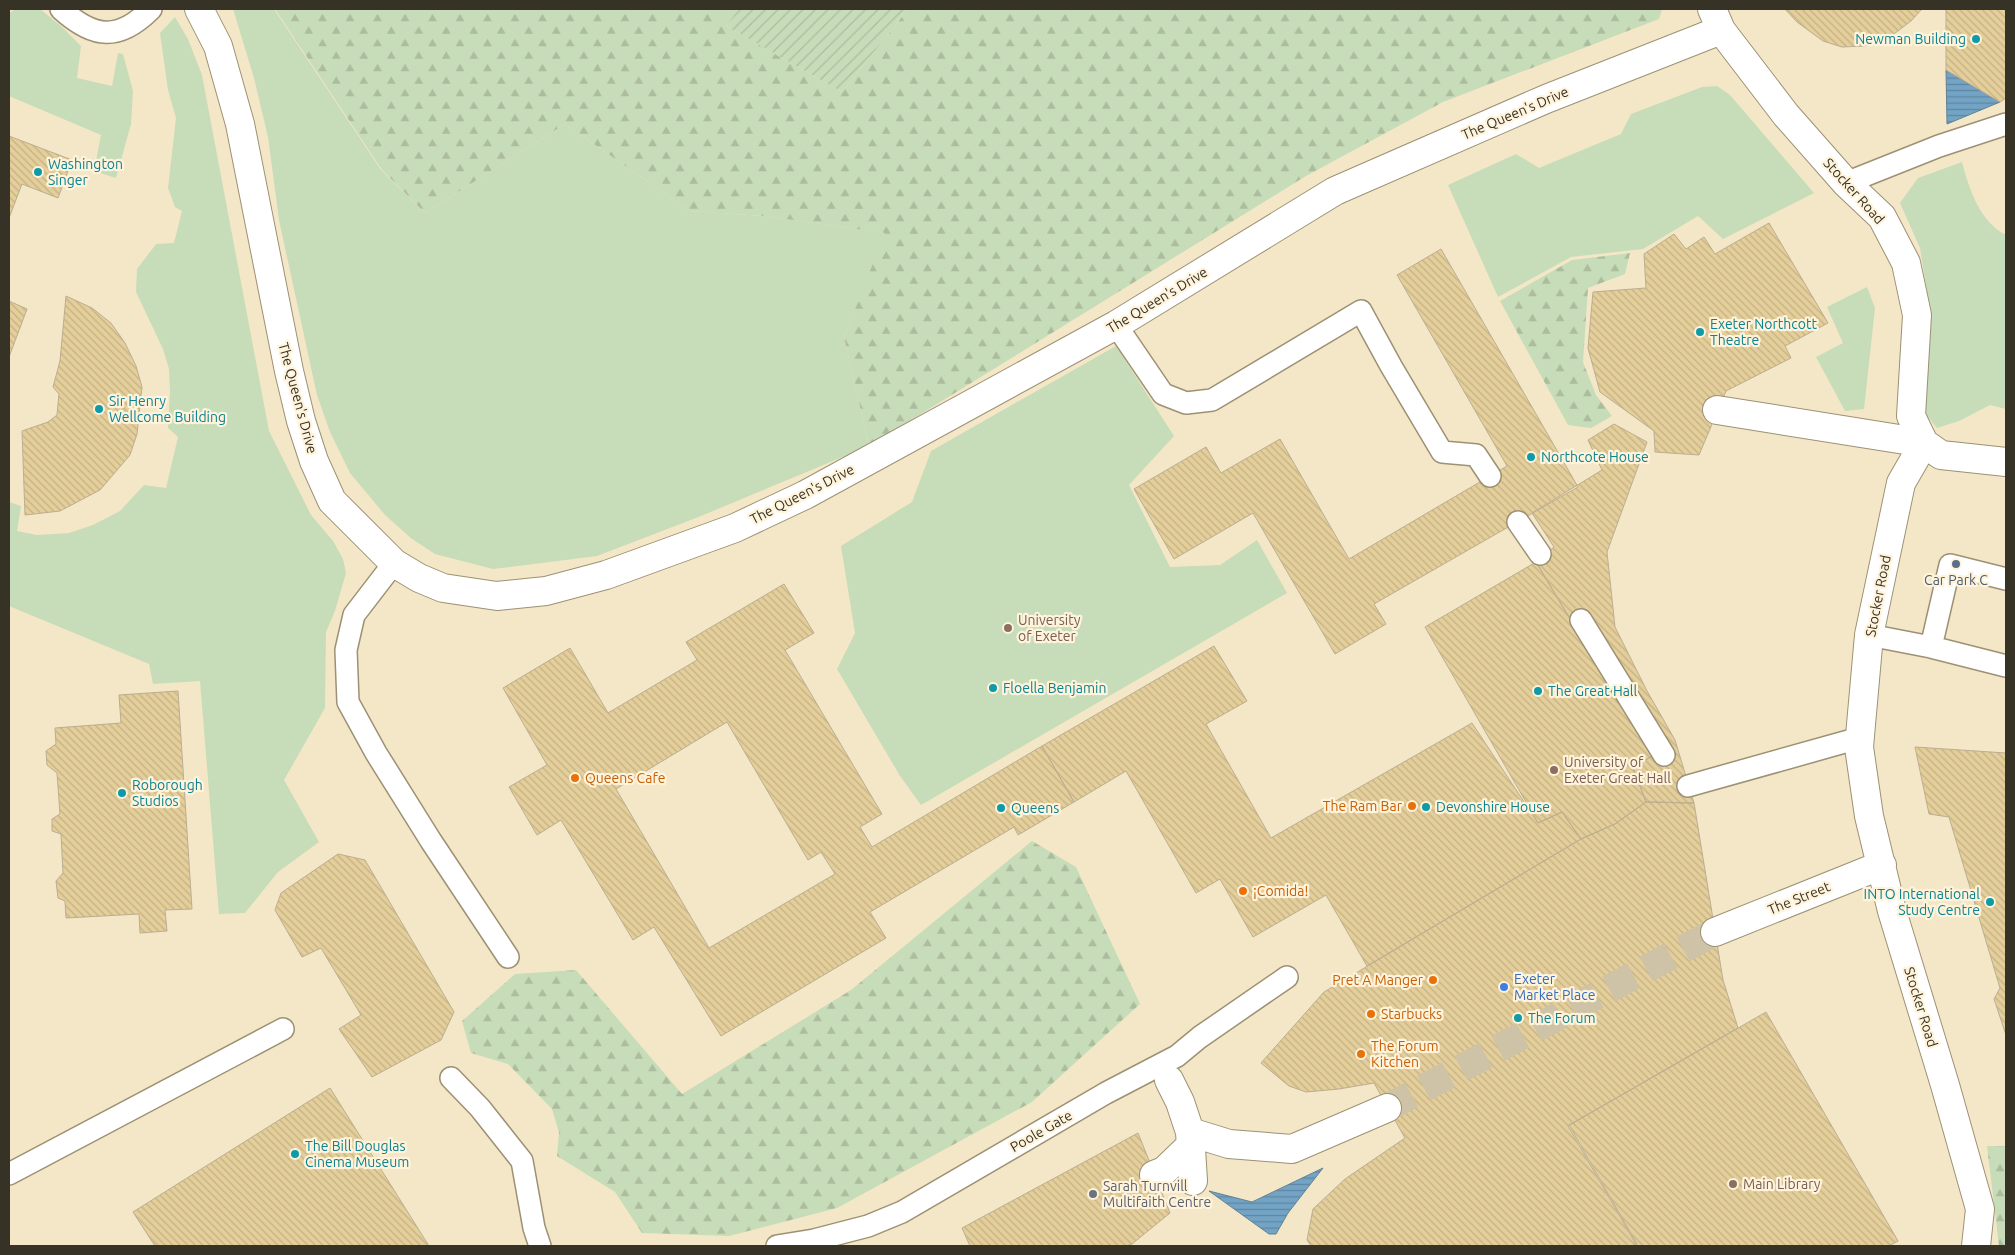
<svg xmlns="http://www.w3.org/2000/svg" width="2015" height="1255" viewBox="0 0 2015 1255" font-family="Ubuntu,sans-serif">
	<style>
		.grass { fill: #c7dcb8 }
		.forest { fill: url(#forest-firs) }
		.garden { fill: url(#garden-furrows) }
		.water { fill: url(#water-rules); stroke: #618295 }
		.building { fill: url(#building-back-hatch); stroke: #bbae91; fill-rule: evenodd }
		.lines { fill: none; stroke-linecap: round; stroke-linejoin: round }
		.street-tunnel { stroke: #cec3a7; stroke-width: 28; stroke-dasharray: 28 14; stroke-linecap: butt }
		.lane-casing { stroke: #9d9174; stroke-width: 24 }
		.street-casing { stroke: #9d9174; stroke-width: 30 }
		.lane { stroke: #fff; stroke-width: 21 }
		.street { stroke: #fff; stroke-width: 28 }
		.culture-dot { fill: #0f9aa8; stroke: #fff4db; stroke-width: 2 }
		.service-dot { fill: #5c6f8a; stroke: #fff4db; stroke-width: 2 }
		.education-dot { fill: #8d6e63; stroke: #fff4db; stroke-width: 2 }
		.food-dot { fill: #e8710a; stroke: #fff4db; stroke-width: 2 }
		.shop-dot { fill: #3f7fe0; stroke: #fff4db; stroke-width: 2 }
		.worship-dot { fill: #6b7280; stroke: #fff4db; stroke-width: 2 }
		.labels { text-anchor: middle; stroke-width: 4.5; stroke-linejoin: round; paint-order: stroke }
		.culture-label { font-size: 14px; fill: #0d838f; stroke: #fff4db; text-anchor: start }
		.street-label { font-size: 14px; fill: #373226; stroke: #fff4db }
		.service-label { font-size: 14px; fill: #4e5e75; stroke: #fff4db }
		.education-label { font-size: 14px; fill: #785e54; stroke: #fff4db; text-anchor: start }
		.food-label { font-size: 14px; fill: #c56008; stroke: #fff4db; text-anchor: start }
		.shop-label { font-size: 14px; fill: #366cbe; stroke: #fff4db; text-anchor: start }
		.worship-label { font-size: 14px; fill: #5b616d; stroke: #fff4db; text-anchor: start }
	</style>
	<defs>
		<pattern id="forest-firs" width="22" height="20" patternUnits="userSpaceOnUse" patternTransform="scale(1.25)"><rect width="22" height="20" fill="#c7dcb8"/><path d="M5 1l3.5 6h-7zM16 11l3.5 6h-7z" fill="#acbd9e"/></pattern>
		<pattern id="garden-furrows" width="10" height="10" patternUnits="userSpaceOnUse" patternTransform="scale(1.25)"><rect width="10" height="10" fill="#c7dcb8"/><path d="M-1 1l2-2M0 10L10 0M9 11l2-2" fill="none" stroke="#acbd9e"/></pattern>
		<pattern id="water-rules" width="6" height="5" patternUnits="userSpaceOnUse" patternTransform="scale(1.25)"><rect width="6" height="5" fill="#73a4c5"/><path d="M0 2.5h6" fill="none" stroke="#5f86a0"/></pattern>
		<pattern id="building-back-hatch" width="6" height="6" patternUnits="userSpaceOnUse" patternTransform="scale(1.25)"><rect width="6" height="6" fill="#e4ce9a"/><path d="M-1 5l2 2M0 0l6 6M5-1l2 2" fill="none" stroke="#c4b185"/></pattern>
	</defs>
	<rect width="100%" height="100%" fill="#f4e7c7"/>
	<path class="grass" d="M16 9H40L61 26 81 46 77 78 112 86 118 53 123 54 133 91 131 124 116 178 94 171 101 135 9 96V13Z
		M233 9H274L381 170 425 213 565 124 690 211 765 216 886 233 844 337 869 446 701 516 597 556 493 569 435 554 412 539 385 515 350 473 330 432 317 395 279 220 268 137 254 78Z
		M175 17 188 39 202 75 269 431 311 515 333 541 343 559 346 573 335 611 326 632 325 708 284 780 319 842 278 872 245 913 219 914 200 681 153 684 149 664 9 606V502L21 506 17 531 37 535 69 533 93 525 120 511 144 485 166 488 178 437 168 428 170 392 169 369 163 349 136 292 137 269 156 244 174 243 182 211 175 207 168 188 176 118 168 90 160 33Z
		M1717 86 1730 95 1814 193 1723 239 1698 216 1643 249 1571 257 1498 297 1448 185 1516 154 1539 168 1621 134 1631 114 1702 87Z
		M1962 162C1969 189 1980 222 2006 235V409L1990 405 1959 421 1937 428 1924 412 1928 299 1920 248 1900 203 1918 178Z
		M1867 287 1875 308 1864 409 1845 411 1816 357 1843 343 1827 307Z
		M1116 346 1174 436 1129 485 1170 567 1220 565 1257 540 1287 593 921 805 900 776 837 669 855 633 841 546 912 502 931 451Z"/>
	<path class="forest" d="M275 9H739L726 26 842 92 908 9H1662L1659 19 1443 102 1306 176 869 446 844 337 885 233 765 216 690 211 565 124 425 213 382 170Z
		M1630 253 1625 274 1588 288 1583 362 1596 395 1612 416 1591 428 1568 425 1500 301 1572 260Z
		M1032 841 1076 867 1140 1004 1032 1102 837 1208 729 1236 642 1233 615 1192 557 1156 559 1132 552 1109 508 1064 471 1053 462 1021 515 974 576 970 682 1094 851 990Z
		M1987 1146H2006V1246H1999Z"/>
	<path class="garden" d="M739 9H908L842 92 726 26Z"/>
	<path class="water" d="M1946 70 2000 102 1947 124Z
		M1323 1168 1288 1213 1276 1234H1269L1209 1191 1252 1202Z"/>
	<path class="building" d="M1785 9H1922L1911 21 1886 40 1864 46 1842 47 1823 41 1797 22Z
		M1946 9H2006V98L2000 102 1946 70Z
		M9 136 72 160 58 198 22 184 9 218Z
		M1769 223 1828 323 1785 346 1791 358 1726 391 1699 455 1655 452 1654 431 1600 392 1588 348 1593 292 1646 288 1644 254 1674 234 1686 249 1704 237 1715 254Z
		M1441 249 1578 487 1374 604 1386 624 1335 654 1253 513 1174 559 1134 489 1206 447 1221 473 1280 439 1349 559 1507 466 1397 275Z
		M66 296 92 308 111 323 125 343 136 366 142 387 137 434 130 455 100 490 60 511 25 515 22 431 48 422 57 415 59 394 53 387 60 361Z
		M9 301 27 309 9 357Z
		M1614 424 1647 442 1607 552 1615 627 1647 691 1675 740 1694 803 1646 802 1633 768 1652 756 1536 562 1554 547 1532 513 1602 470 1588 440Z
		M1536 562 1652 756 1633 768 1646 802 1615 824 1581 839 1562 812 1538 823 1425 627Z
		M784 584 814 633 785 650 882 814 860 827 872 847 1042 746 1074 802 1018 835 1014 827 870 912 886 938 721 1036 654 927 633 940 561 820 537 835 509 787 547 765 503 688 570 648 608 713 697 660 686 642ZM727 722 808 860 821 852 835 874 709 948 616 789Z
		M1214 646 1247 701 1206 724 1271 838 1472 723 1538 823 1562 812 1581 839 1367 966 1326 895 1253 937 1220 879 1196 893 1126 771 1074 802 1042 746Z
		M178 691 192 909 165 910 167 931 140 933 139 914 66 918 65 901 58 898 56 881 63 873 61 834 52 831V819L60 814 57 773 47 765 46 751 56 744 55 728 121 723 119 695Z
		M1915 747 2006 753V1035L1994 999 2000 988 1949 817 1929 814Z
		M1646 802 1694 803 1723 980 1738 1028 1569 1125 1638 1246H1311L1307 1240 1313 1209 1345 1179 1405 1138 1374 1083 1339 1089 1306 1092 1289 1086 1261 1063 1324 992 1581 839 1615 824Z
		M338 854 365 860 454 1012 441 1040 372 1077 339 1029 361 1015 321 948 302 957 275 910 281 893Z
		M1766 1012 1898 1241 1889 1246H1637L1568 1126Z
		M330 1088 429 1246H155L133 1212Z
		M1138 1133 1170 1213 1132 1244 1126 1246H970L962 1228Z"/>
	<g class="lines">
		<path class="street-tunnel" d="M1387 1108 1715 932"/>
		<g class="lane-casing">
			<path id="lane" d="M61 9C94 39 119 41 151 9
				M1846 183 1939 146 2006 124
				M1116 325 1163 394 1186 403 1212 400 1361 311 1391 366 1442 452 1476 455 1490 476
				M1518 522 1540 554
				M394 563 354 615 346 650 348 702 376 753 431 841 508 957
				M1581 620 1664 755
				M1869 635 1931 647 2006 666
				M1931 647 1950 565 2006 579
				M1688 786 1859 738
				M451 1078 480 1108 522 1161 534 1228 540 1246
				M9 1174 283 1029
				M777 1246 814 1240 868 1226 902 1212 1106 1093 1177 1056 1200 1037 1287 977"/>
		</g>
		<g class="street-casing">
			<path id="street" d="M199 9 218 46 240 124 289 371 301 421 314 461 332 501 394 563 419 578 443 588 497 596 546 591 606 575 735 528 805 495 1116 325 1335 191 1546 99 1721 30
				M1712 9 1721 30 1786 115 1846 183 1882 217 1906 263 1917 315 1911 416 1924 443
				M1717 410 1924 443 1941 455 2006 462
				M1924 443 1901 483 1869 635 1859 747 1869 816 1892 911 1945 1085 1980 1209 1976 1246
				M1715 932 1882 865
				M1169 1080 1180 1102 1190 1132 1193 1181
				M1190 1132 1229 1144 1292 1149 1387 1108
				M1154 1175 1164 1171 1191 1145"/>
		</g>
		<use href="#lane" class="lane"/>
		<use href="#street" class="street"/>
	</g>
	<g class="culture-dot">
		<circle cx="1976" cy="39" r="5"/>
		<circle cx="38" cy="172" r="5"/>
		<circle cx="1700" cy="332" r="5"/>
		<circle cx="99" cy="409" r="5"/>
		<circle cx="1531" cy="457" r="5"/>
		<circle cx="993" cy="688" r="5"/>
		<circle cx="1538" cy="691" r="5"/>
		<circle cx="122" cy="793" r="5"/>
		<circle cx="1426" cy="807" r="5"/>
		<circle cx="1001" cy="808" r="5"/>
		<circle cx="1990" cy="902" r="5"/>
		<circle cx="1518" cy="1018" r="5"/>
		<circle cx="295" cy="1154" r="5"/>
	</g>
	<circle class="service-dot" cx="1956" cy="564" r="5"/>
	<g class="education-dot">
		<circle cx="1008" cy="628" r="5"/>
		<circle cx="1554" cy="770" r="5"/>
		<circle cx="1733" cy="1184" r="5"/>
	</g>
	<g class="food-dot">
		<circle cx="575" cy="778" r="5"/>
		<circle cx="1412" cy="806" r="5"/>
		<circle cx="1243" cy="891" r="5"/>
		<circle cx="1433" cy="980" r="5"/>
		<circle cx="1371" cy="1014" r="5"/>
		<circle cx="1361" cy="1054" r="5"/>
	</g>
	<circle class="shop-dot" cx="1504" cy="987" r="5"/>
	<circle class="worship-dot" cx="1093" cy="1194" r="5"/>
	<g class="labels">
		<g class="culture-label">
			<text x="1966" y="44" text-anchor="end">Newman Building</text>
			<text x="48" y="169">Washington<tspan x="48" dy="16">Singer</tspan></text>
			<text x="1710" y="329">Exeter Northcott<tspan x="1710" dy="16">Theatre</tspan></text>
			<text x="109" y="406">Sir Henry<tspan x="109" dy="16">Wellcome Building</tspan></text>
			<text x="1541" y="462">Northcote House</text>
			<text x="1003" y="693">Floella Benjamin</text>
			<text x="1548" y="696">The Great Hall</text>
			<text x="132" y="790">Roborough<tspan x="132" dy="16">Studios</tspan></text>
			<text x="1436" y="812">Devonshire House</text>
			<text x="1011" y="813">Queens</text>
			<text x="1980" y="899" text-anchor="end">INTO International<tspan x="1980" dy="16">Study Centre</tspan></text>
			<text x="1528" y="1023">The Forum</text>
			<text x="305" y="1151">The Bill Douglas<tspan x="305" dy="16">Cinema Museum</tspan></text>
		</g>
		<g class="street-label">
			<text transform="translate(1515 113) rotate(-23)" y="5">The Queen's Drive</text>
			<text transform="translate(1854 191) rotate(48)" y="5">Stocker Road</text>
			<text transform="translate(1157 300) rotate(-31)" y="5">The Queen's Drive</text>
			<text transform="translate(298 398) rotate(75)" y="5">The Queen's Drive</text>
			<text transform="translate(802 494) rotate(-27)" y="5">The Queen's Drive</text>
			<text transform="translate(1878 596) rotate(-79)" y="5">Stocker Road</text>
			<text transform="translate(1799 898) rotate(-22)" y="5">The Street</text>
			<text transform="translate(1921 1007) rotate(73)" y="5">Stocker Road</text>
			<text transform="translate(1041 1131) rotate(-30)" y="5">Poole Gate</text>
		</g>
		<g class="service-label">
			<text x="1956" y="585">Car Park C</text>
		</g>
		<g class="education-label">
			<text x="1018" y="625">University<tspan x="1018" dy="16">of Exeter</tspan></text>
			<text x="1564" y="767">University of<tspan x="1564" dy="16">Exeter Great Hall</tspan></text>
			<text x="1743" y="1189">Main Library</text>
		</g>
		<g class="food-label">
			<text x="585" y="783">Queens Cafe</text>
			<text x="1402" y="811" text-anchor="end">The Ram Bar</text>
			<text x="1253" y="896">¡Comida!</text>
			<text x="1423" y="985" text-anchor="end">Pret A Manger</text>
			<text x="1381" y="1019">Starbucks</text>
			<text x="1371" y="1051">The Forum<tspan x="1371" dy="16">Kitchen</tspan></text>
		</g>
		<g class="shop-label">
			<text x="1514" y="984">Exeter<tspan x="1514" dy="16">Market Place</tspan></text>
		</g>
		<g class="worship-label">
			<text x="1103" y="1191">Sarah Turnvill<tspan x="1103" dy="16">Multifaith Centre</tspan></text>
		</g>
	</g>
	<rect width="2015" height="1255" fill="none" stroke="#373226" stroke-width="20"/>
</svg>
